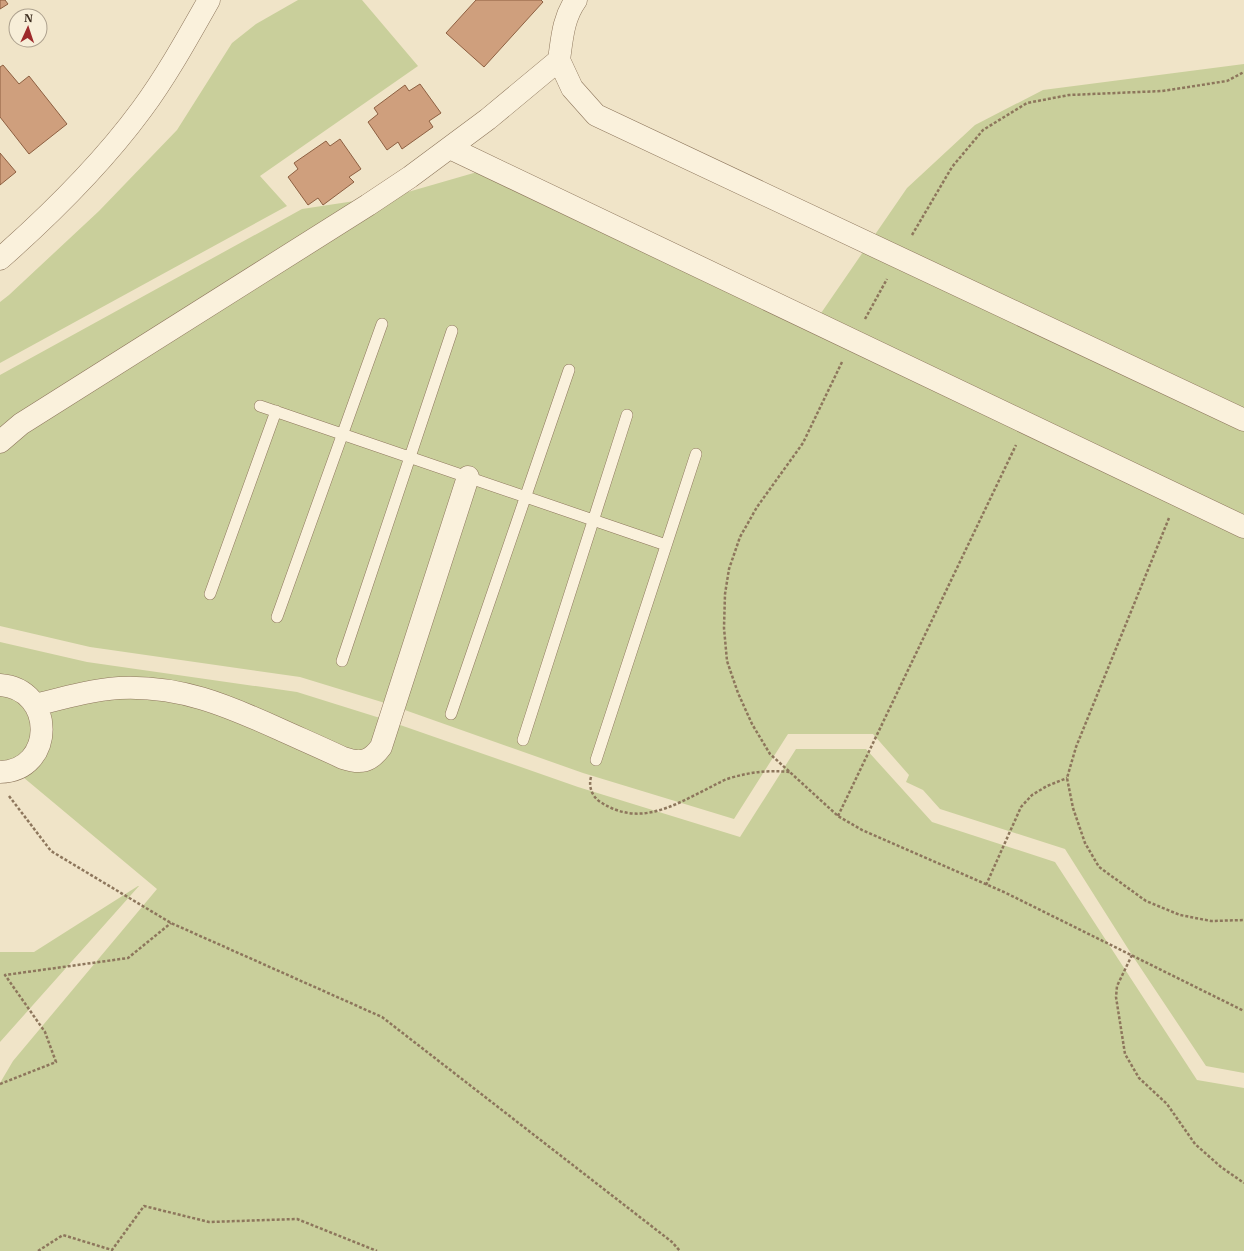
<svg xmlns="http://www.w3.org/2000/svg" width="1244" height="1251" viewBox="0 0 1244 1251" font-family="'IBM Plex Serif',serif">
	<style>
		.green { fill: #c9cf9b }
		.building { fill: #cf9f7d; stroke: #8d5f41 }
		.lines { fill: none; stroke-linecap: round; stroke-linejoin: round }
		.lane-casing { stroke: #8d765c; stroke-width: 12 }
		.street-casing { stroke: #8d765c; stroke-width: 23 }
		.path { stroke: #8d765c; stroke-width: 2.5; stroke-dasharray: 3 2; stroke-linecap: butt }
		.lane { stroke: #faf1dc; stroke-width: 11 }
		.street { stroke: #faf1dc; stroke-width: 22 }
	</style>
	<rect width="100%" height="100%" fill="#f0e4c8"/>
	<path class="green" d="M298 0H362L418 66 260 176 287 206 0 363V302L9 295 99 211 177 130 232 43 256 24Z
		M1244 64V1073L1206 1066 1132 955 1065 849 940 809 923 790 906 782 909 775 873 734H788L734 819 583 773 385 703 300 677 90 647 0 626V375L302 209 401 194 484 170 817 319 907 188 975 125 1043 90Z
		M0 642 87 662 297 692 380 718 578 787 740 837 796 749H866L932 822 1055 862 1197 1080 1244 1088V1251H0V1083L13 1061 157 889 5 762 0 760Z
		M138 886H139L0 1042V952H34Z"/>
	<path class="building" d="M0 0H5L8 4 0 9Z
		M476 0H541L543 2 484 67 446 33Z
		M3 65 19 84 29 76 67 124 29 154 0 117V67Z
		M420 84 441 113 429 121 433 127 402 149 398 142 387 150 368 122 378 114 374 108 405 85 409 91Z
		M340 139 361 169 349 177 354 182 323 205 318 198 308 205 288 177 298 169 294 163 326 141 330 146Z
		M0 153 16 172 0 185Z"/>
	<g class="lines">
		<g class="lane-casing">
			<path id="lane" d="M260 406 666 545
				M210 594 276 411
				M277 617 382 324
				M342 661 452 331
				M451 714 569 370
				M523 740 627 415
				M596 760 696 454"/>
		</g>
		<g class="street-casing">
			<path id="street" d="M559 60 572 88 596 115 1244 420
				M450 148 1244 527
				M0 259C52 213 101 165 142 109 167 75 188 37 209 0
				M0 442 21 424 368 205 410 177 488 119 559 60C562 39 563 18 576 0
				M0 685C56 689 55 771 0 772
				M35 705C63 698 90 690 119 688 179 685 226 705 279 729 301 739 322 748 343 758 361 764 370 762 381 747L468 477"/>
		</g>
		<path class="path" d="M912 235 952 167 983 130 1027 103 1069 95 1162 91 1227 81 1244 72
			M865 319 887 279
			M842 362 803 443 757 507 740 537 729 569 725 594 724 628 727 661 738 693 752 724 770 754 838 816 862 830 1006 893 1244 1011
			M1169 518 1076 747 1067 778 1073 808 1085 843 1099 867 1146 901 1180 915 1211 921 1244 920
			M591 777C588 788 593 798 602 803 639 826 671 807 705 790 713 786 721 781 730 778 751 772 768 770 790 772
			M9 796 51 851 171 923 382 1017 672 1242 680 1251
			M838 816 1016 445
			M986 885 1021 807 1032 795 1047 786 1067 778
			M1132 955 1117 986 1116 997 1125 1054 1139 1078 1167 1104 1195 1144 1221 1167 1244 1183
			M0 1084 56 1062 45 1032 5 975 128 958 171 923
			M38 1251 63 1235 112 1250 144 1206 209 1222 297 1219 377 1251"/>
		<use href="#lane" class="lane"/>
		<use href="#street" class="street"/>
	</g>
	<g transform="translate(28 28) rotate(3)"><circle r="19" fill="#f7eed8" stroke="#ada18e"/>
	<path d="M0-3L7 15L0 10L-7 15Z" fill="#9e2a2b"/>
	<text y="-6" font-size="11" font-weight="bold" text-anchor="middle" fill="#3d2e20">N</text>
	</g>
</svg>
